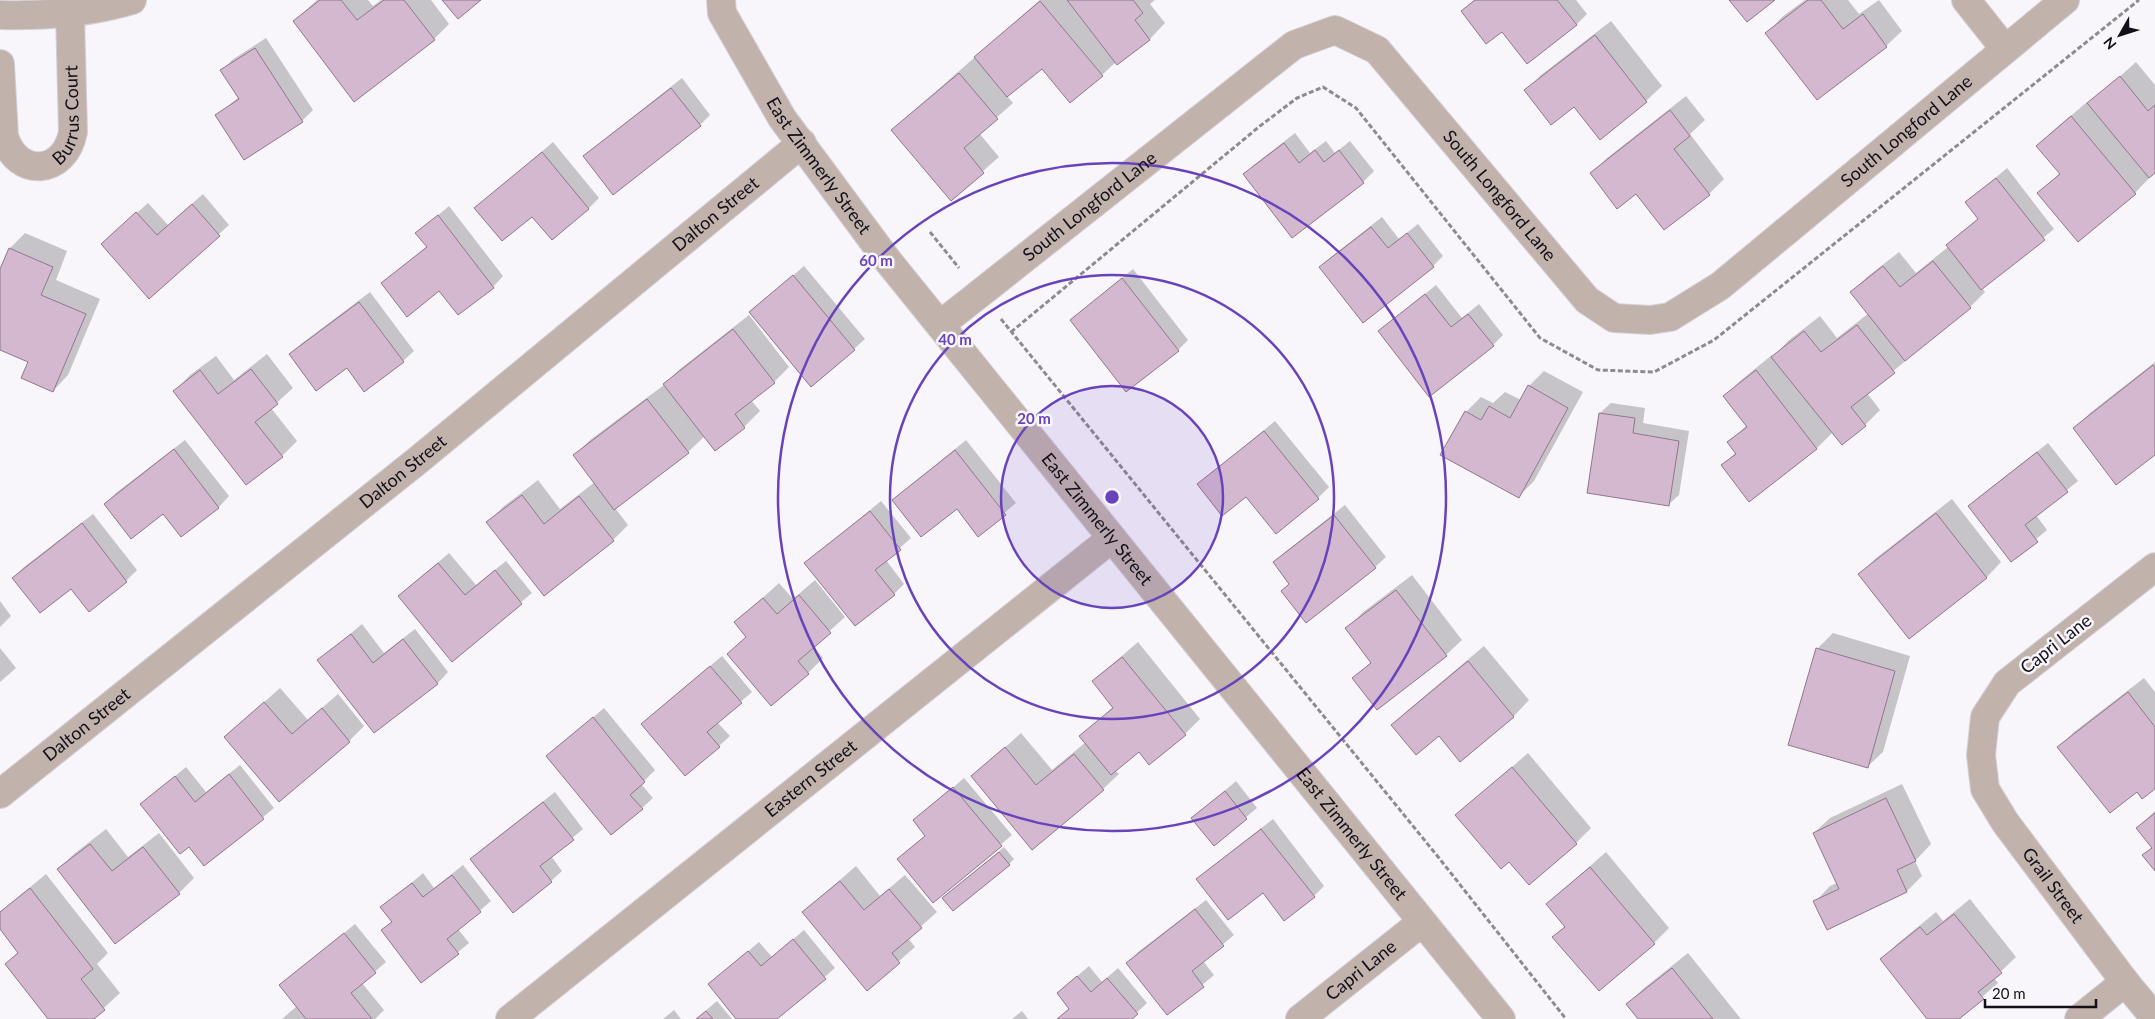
<svg xmlns="http://www.w3.org/2000/svg" width="2155" height="1019" viewBox="0 0 2155 1019" font-family="Lato,sans-serif">
	<style>
		.shadow { fill: #0003 }
		.building { fill: #d3b8cf; stroke: #90778c }
		.lines { fill: none; stroke-linecap: round; stroke-linejoin: round }
		.minor-casing { stroke: #d4d0d7; stroke-width: 30 }
		.path { stroke: #8e8a92; stroke-width: 3; stroke-dasharray: 5 2.5; stroke-linecap: butt }
		.minor { stroke: #c1b3ac; stroke-width: 28 }
		.ring { fill: none; stroke: #6843bb; stroke-width: 2.5 }
		.labels { text-anchor: middle; stroke-width: 5; stroke-linejoin: round; paint-order: stroke }
		.street-label { font-size: 18px; fill: #140f19; stroke: #f8f5fb }
		.centre { fill: #6843bb; stroke: #f8f5fb; stroke-width: 2.5 }
		.ring-label { font-size: 15px; text-anchor: middle; font-weight: bold; fill: #6843bb; stroke: #f8f5fb; stroke-width: 5; stroke-linejoin: round; paint-order: stroke }
	</style>
	<rect width="100%" height="100%" fill="#f8f5fb"/>
	<path class="shadow" d="M317 0H368L373 6 381 0H431L449 24 434 39 294 21Z
		M1040 0H1155L1150 4 1165 23 1150 39 1117 63 1116 62 1102 75 1042 67 1007 96 1013 103 979 133 999 157 951 199 892 130Z
		M1474 0H1576L1587 14 1576 25 1502 30 1462 11Z
		M1805 0H1848L1859 14 1879 0 1902 31 1886 46 1817 98 1767 33 1782 17Z
		M1611 21 1662 86 1646 101 1526 91 1541 75Z
		M266 38 313 110 302 121 244 159 217 115 239 97 222 71 232 60Z
		M2136 62 2155 85V172L2135 193H2039L2060 173 2038 146 2053 131 2087 102 2089 104Z
		M682 78 710 115 700 125 585 156 596 146Z
		M1686 96 1705 120 1690 134 1724 179 1709 194 1637 192 1592 173 1607 158Z
		M1295 133 1310 153 1326 141 1335 153 1350 141 1374 171 1363 182 1244 174 1255 164Z
		M553 142 599 198 588 209 532 215 476 208Z
		M2007 168 2054 229 1982 288 1985 292 1970 307 1867 393 1880 410 1865 425 1833 432 1817 448 1750 500 1723 465 1736 452 1729 442 1747 425 1725 396 1740 381 1772 355 1773 357 1788 341 1820 316 1837 338 1869 313 1852 292 1867 277 1899 252 1916 273 1948 247 1947 245 1958 235 1979 218 1967 202Z
		M203 194 229 225 149 297 113 234 148 203 168 225Z
		M449 206 503 276 493 287 439 290 383 283 427 246 417 233Z
		M1382 217 1399 239 1418 224 1443 256 1433 266 1320 267 1331 257Z
		M25 233 67 251 56 280 100 299 68 375 53 391 30 361 0 348V272L10 248Z
		M804 266 865 339 854 349 751 312Z
		M1133 269 1188 340 1178 350 1071 320Z
		M1436 285 1462 318 1479 304 1503 335 1493 345 1379 331Z
		M370 292 414 351 403 361 347 367 291 354 301 344Z
		M749 315 789 367 774 382 751 400 760 411 744 427 716 450 705 436 688 452 615 508 628 525 613 540 488 522 503 507 538 480 560 509 595 482 575 455 590 440 664 385 680 369Z
		M267 354 293 388 271 408 297 441 282 456 175 391 190 375 216 356 234 380Z
		M2155 362V453L2075 428 2090 413Z
		M1544 371 1583 392 1534 481 1518 497 1466 412 1481 397 1493 403 1505 392 1521 400 1529 386Z
		M1611 403 1645 408 1643 423 1689 431 1679 495 1668 505 1600 413Z
		M1275 421 1329 487 1318 498 1246 495 1198 484Z
		M185 440 229 496 219 507 182 535 164 512 105 504 116 493Z
		M966 440 1016 503 978 535 957 507 893 500Z
		M2048 443 2078 481 2036 515 2047 530 2011 560 1969 506 1980 496Z
		M1952 499 2001 562 1986 578 1860 574 1875 559Z
		M881 501 911 538 886 560 904 584 894 594 806 563Z
		M1345 505 1386 557 1375 567 1290 583 1274 562 1285 552Z
		M93 514 137 570 126 581 89 610 71 587 13 578 24 567Z
		M449 553 476 585 506 561 532 593 452 660 399 596Z
		M1412 575 1462 640 1446 655 1354 678 1372 661 1347 629 1362 613Z
		M815 580 845 617 813 646 823 658 808 673 736 622 779 583 793 599Z
		M0 601 11 616 0 627Z
		M362 624 384 653 415 629 448 672 438 683 375 731 319 660Z
		M1833 633 1910 656 1883 752 1867 767 1817 649Z
		M1138 642 1200 719 1185 734 1139 750 1115 770 1119 774 1103 789 1032 848 973 776 1021 733 1052 770 1086 742 1081 736 1114 706 1093 681Z
		M1484 646 1529 700 1514 716 1461 760 1440 734 1393 725 1408 710Z
		M0 648 16 668 0 682Z
		M722 656 752 692 717 722 730 736 719 746 654 713Z
		M2144 678 2155 692V787L2137 790 2059 747 2074 732Z
		M280 688 308 720 338 694 364 726 349 741 225 737Z
		M604 708 655 770 641 784 653 798 642 808 548 756Z
		M1528 753 1591 828 1576 843 1457 815Z
		M240 765 274 808 205 865 189 845 142 804 186 767 206 792Z
		M964 778 1012 835 934 901 909 849 926 835 914 821Z
		M1236 781 1257 808 1214 844 1193 818Z
		M1902 784 1931 844 1915 861 1922 876 1907 891 1828 929 1815 902 1830 886 1837 883 1814 833 1830 818Z
		M555 792 583 829 551 856 562 871 551 881 472 859 482 849Z
		M2155 811V869L2144 855 2152 847 2137 828Z
		M1273 819 1324 886 1314 896 1198 879 1209 869Z
		M106 829 128 857 159 833 194 878 179 893 58 869 74 854Z
		M1004 847 1014 859 1009 864 949 893Z
		M1606 852 1669 928 1654 943 1554 937 1565 926 1547 904Z
		M463 865 491 901 458 929 469 943 422 982 382 931 392 921 382 908 423 873 434 888Z
		M856 866 880 896 905 875 937 912 908 938 915 947 867 989 803 912Z
		M46 874 108 953 97 964 120 993 92 1019H49L6 964 19 951 0 927V912Z
		M1970 899 2016 957 1994 978 1998 983 1957 1019H1929L1882 959 1897 944 1936 912 1943 921Z
		M1206 900 1234 935 1203 961 1214 975 1168 1014 1128 963 1138 952Z
		M355 924 386 962 362 983 384 1010 375 1019H282L297 1006 281 985Z
		M804 930 835 968 776 1019H738L710 984 759 942 772 957Z
		M1688 953 1741 1019H1639L1628 1004 1643 989Z
		M1089 966 1102 982 1118 968 1147 1003 1130 1019H1057L1070 1008 1069 983Z
		M717 1001 732 1019H696Z
		M674 1010 681 1019H663Z
		M1022 1011 1028 1019H1012Z"/>
	<path class="building" d="M320 0H341L357 20 384 0H404L435 40 354 102 293 21Z
		M442 0H481L458 19Z
		M1067 0H1133L1143 13 1135 20 1150 40 1117 65Z
		M1475 0H1557L1577 25 1527 64 1502 32 1486 44 1461 11Z
		M1729 0H1775L1747 22Z
		M1808 0H1821L1843 29 1863 14 1887 47 1817 100 1765 33Z
		M1040 1 1103 76 1070 103 1042 69 1007 97 974 57Z
		M1595 35 1647 102 1600 140 1574 107 1551 125 1524 90Z
		M255 48 303 122 244 160 215 115 239 99 220 70Z
		M959 73 998 119 964 148 984 173 951 201 891 130Z
		M2120 76 2148 111 2155 105V173L2149 178 2087 103Z
		M671 88 701 126 613 195 583 156Z
		M1670 110 1690 136 1674 149 1710 195 1664 230 1636 194 1617 209 1590 173Z
		M2071 116 2136 194 2078 242 2037 193 2060 174 2036 146Z
		M1284 143 1299 163 1315 150 1324 162 1339 150 1364 183 1292 238 1243 174Z
		M542 152 589 209 552 240 532 217 502 241 474 208Z
		M1996 178 2045 240 1981 290 1946 245 1978 219 1965 202Z
		M192 204 220 236 149 299 101 244 136 212 157 235Z
		M438 215 494 288 458 315 439 291 407 317 381 283 427 247 415 233Z
		M1371 227 1388 248 1407 233 1434 267 1363 323 1319 267Z
		M9 248 53 267 41 295 86 314 53 392 21 378 28 362 0 350V269Z
		M1933 261 1971 308 1905 361 1850 292 1883 266 1900 287Z
		M793 275 855 350 811 387 749 312Z
		M1122 278 1179 351 1126 392 1070 320Z
		M1425 294 1451 327 1468 314 1494 346 1429 397 1378 331Z
		M359 302 404 362 364 392 347 368 316 391 289 354Z
		M1857 325 1895 373 1851 407 1866 426 1842 445 1771 357 1804 331 1821 352Z
		M733 329 775 383 735 414 745 428 715 451 663 384Z
		M2153 365 2155 368V455L2116 485 2073 428Z
		M251 369 278 404 255 422 283 457 246 485 173 391 200 370 218 394Z
		M1756 370 1817 449 1749 502 1721 465 1736 454 1727 442 1747 427 1723 396Z
		M1528 385 1568 408 1519 498 1440 455 1465 411 1481 420 1489 406 1510 418Z
		M647 399 689 453 614 510 573 455Z
		M1599 413 1635 418 1633 433 1679 441 1669 506 1587 493Z
		M1264 431 1319 499 1276 534 1246 497 1222 516 1197 484Z
		M174 449 219 508 181 537 163 514 131 539 104 504Z
		M955 450 1006 515 978 537 957 509 921 537 892 500Z
		M2037 452 2068 492 2025 525 2038 542 2011 562 1968 506Z
		M522 495 544 524 579 496 614 541 544 596 486 522Z
		M870 511 901 550 875 570 895 595 855 626 804 563Z
		M1936 513 1987 578 1909 639 1858 574Z
		M1334 515 1376 568 1306 623 1281 591 1289 584 1273 562Z
		M82 523 127 582 89 612 71 589 40 613 12 578Z
		M438 563 465 595 495 570 522 604 452 662 398 596Z
		M1396 590 1447 656 1377 710 1352 678 1371 663 1345 628Z
		M799 595 831 633 798 661 809 674 771 706 727 654 746 637 734 622 763 598 777 614Z
		M351 634 373 663 403 639 438 684 374 733 317 660Z
		M1816 648 1895 671 1868 768 1788 745Z
		M1122 657 1186 735 1149 765 1139 752 1111 775 1079 736 1113 708 1092 681Z
		M1468 661 1514 717 1460 762 1439 736 1416 755 1391 725Z
		M710 666 742 703 707 732 720 747 685 776 641 724Z
		M2128 692 2155 727V789L2142 799 2137 792 2110 813 2057 747Z
		M264 702 292 734 322 708 350 742 279 802 224 737Z
		M593 717 645 782 630 795 643 809 611 835 546 756Z
		M1005 747 1036 785 1074 754 1104 790 1032 850 971 776Z
		M1512 767 1577 844 1529 885 1509 862 1501 869 1455 815Z
		M229 774 264 819 204 866 189 847 180 854 140 804 175 776 195 802Z
		M953 787 1002 846 933 903 897 859 925 836 913 820Z
		M1225 791 1247 819 1214 846 1191 818Z
		M1886 798 1916 861 1897 870 1907 892 1827 930 1813 901 1839 889 1813 833Z
		M543 802 574 840 540 866 552 882 513 913 470 859Z
		M2155 813V871L2142 855 2152 848 2136 828Z
		M1261 829 1315 897 1284 921 1263 893 1228 920 1196 879Z
		M90 844 112 871 143 847 180 894 115 944 57 869Z
		M999 852 1010 865 953 911 942 898Z
		M1590 867 1655 944 1599 991 1552 937 1565 927 1546 904Z
		M452 875 481 912 447 939 459 954 421 983 381 930 392 922 380 907 412 883 423 897Z
		M840 881 864 910 889 889 922 928 892 953 900 963 867 991 802 912Z
		M30 888 93 969 81 979 105 1010 94 1019H48L5 964 18 953 0 929V912Z
		M1195 909 1224 946 1192 971 1204 987 1167 1015 1126 963Z
		M1954 914 2002 973 1978 992 1984 999 1959 1019H1927L1880 959 1920 927 1927 935Z
		M344 933 376 973 351 993 372 1019H306L279 985Z
		M793 939 826 979 777 1019H736L708 984 748 951 761 966Z
		M1672 968 1713 1019H1638L1626 1004Z
		M1077 976 1091 992 1107 978 1138 1014 1132 1019H1057L1069 1009 1057 993Z
		M706 1011 713 1019H696Z"/>
	<g class="lines">
		<g class="minor-casing">
			<g id="minor">
				<path id="s1" d="M721 0 722 13 782 118 888 261 1501 1019"/>
				<path d="M1966 0 2005 49"/>
				<path d="M0 15C46 16 88 13 132 0"/>
				<path id="s2" d="M0 64 4 136C17 179 65 175 73 132L70 14"/>
				<path id="s3" d="M940 325 1294 45 1335 30 1377 50 1587 300 1614 318 1650 320 1670 317 1720 286 2065 0"/>
				<path id="s4" d="M2155 567 2007 683 1985 717 1981 755 1985 789 2005 822 2125 982 2155 1018"/>
				<path id="s5" d="M0 794 417 461 802 143"/>
				<path id="s6" d="M510 1019 1112 538"/>
				<path id="s7" d="M1300 1019 1422 922"/>
				<path d="M2079 1019 2125 982"/>
			</g>
		</g>
		<path class="path" d="M930 232 959 268
			M1001 319 1439 858 1566 1019
			M1011 332 1260 126 1297 98 1323 87 1356 108 1540 338 1598 370 1654 372 1714 340 2139 0"/>
		<use href="#minor" class="minor"/>
	</g>
	<circle cx="1112" cy="497" r="111" fill="#6843bb" fill-opacity=".12"/>
	<g class="ring">
		<circle cx="1112" cy="497" r="111"/>
		<circle cx="1112" cy="497" r="222"/>
		<circle cx="1112" cy="497" r="334"/>
	</g>
	<g class="labels">
		<g class="street-label">
			<text dy="6" stroke="none"><textPath href="#s2" startOffset="190">Burrus Court</textPath></text>
			<text dy="6" stroke="none"><textPath href="#s3" startOffset="1258">South Longford Lane</textPath></text>
			<text dy="6" stroke="none"><textPath href="#s1" startOffset="194">East Zimmerly Street</textPath></text>
			<text dy="6" stroke="none"><textPath href="#s3" startOffset="732">South Longford Lane</textPath></text>
			<text dy="6" stroke="none"><textPath href="#s3" startOffset="191">South Longford Lane</textPath></text>
			<text dy="6" stroke="none"><textPath href="#s5" startOffset="921">Dalton Street</textPath></text>
			<text dy="6" stroke="none"><textPath href="#s5" startOffset="516">Dalton Street</textPath></text>
			<text dy="6" stroke="none"><textPath href="#s1" startOffset="644">East Zimmerly Street</textPath></text>
			<text transform="translate(2056 644) rotate(-38)" y="6">Capri Lane</text>
			<text dy="6" stroke="none"><textPath href="#s5" startOffset="111">Dalton Street</textPath></text>
			<text dy="6" stroke="none"><textPath href="#s6" startOffset="385">Eastern Street</textPath></text>
			<text dy="6" stroke="none"><textPath href="#s1" startOffset="1049">East Zimmerly Street</textPath></text>
			<text dy="6" stroke="none"><textPath href="#s4" startOffset="419">Grail Street</textPath></text>
			<text dy="6" stroke="none"><textPath href="#s7" startOffset="78">Capri Lane</textPath></text>
		</g>
	</g>
	<circle cx="1112" cy="497" r="8" class="centre"/>
	<g class="ring-label">
		<text x="876" y="266">60 m</text>
		<text x="955" y="345">40 m</text>
		<text x="1034" y="424">20 m</text>
	</g>
	<g transform="translate(2120 35) rotate(231)" stroke="#f8f5fb" stroke-width="4" paint-order="stroke">
	<path d="M0-4L9 19L0 12L-9 19Z" fill="#140f19"/>
	<text y="-8" font-size="14" font-weight="bold" text-anchor="middle" fill="#140f19">N</text>
	</g>
	<path d="M1985 999v8h111v-8" fill="none" stroke="#140f19" stroke-width="2.5"/>
	<text x="1992" y="999" font-size="15" fill="#140f19" stroke="#f8f5fb" stroke-width="4" paint-order="stroke">20 m</text>
</svg>
